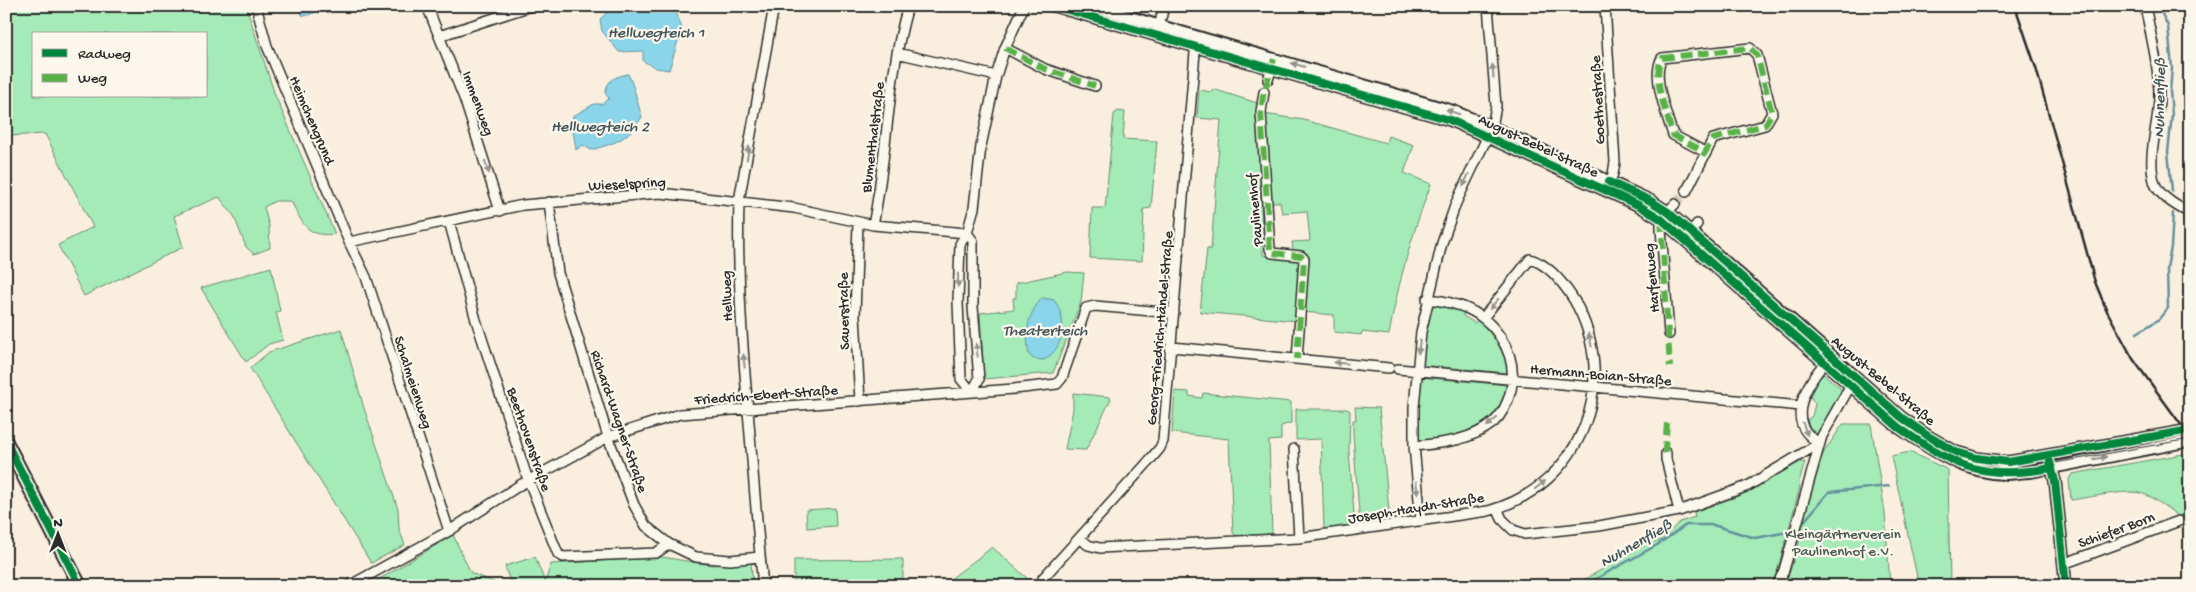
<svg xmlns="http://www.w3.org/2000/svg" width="2196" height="592" viewBox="0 0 2196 592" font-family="'Gochi Hand',sans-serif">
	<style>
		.green { fill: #a4ebb7; stroke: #688b71; fill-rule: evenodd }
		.water { fill: #8ad5ea; stroke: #64919e }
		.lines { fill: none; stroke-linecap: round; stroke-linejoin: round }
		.stream { stroke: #64919e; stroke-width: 2.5 }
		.minor-tunnel { stroke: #d1c8ba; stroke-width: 9; stroke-dasharray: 9 4.5; stroke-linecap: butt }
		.minor-casing { stroke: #2b2b2b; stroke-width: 12 }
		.tertiary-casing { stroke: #2b2b2b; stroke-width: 14 }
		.secondary-casing { stroke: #2b2b2b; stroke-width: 16 }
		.minor { stroke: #fbf7ec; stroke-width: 9 }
		.tertiary { stroke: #fbf7ec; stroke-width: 10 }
		.secondary { stroke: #fbf7ec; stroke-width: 12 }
		.tram { stroke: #2b2b2b; stroke-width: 1 }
		.rail { stroke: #2b2b2b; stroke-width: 2.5 }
		.quiet { stroke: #56b246; stroke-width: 6; stroke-dasharray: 12 6; stroke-linecap: butt }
		.cycleway-casing { stroke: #fbf7ec; stroke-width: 11 }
		.cycleway { stroke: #00873e; stroke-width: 8 }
		.oneway { fill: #93918c }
		.labels { text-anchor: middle; stroke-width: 4.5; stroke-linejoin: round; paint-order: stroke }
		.street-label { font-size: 15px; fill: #2b2b2b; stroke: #fbf7ec }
		.park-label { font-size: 15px; fill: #495b4e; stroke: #fbf7ec }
		.water-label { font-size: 16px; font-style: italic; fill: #43565b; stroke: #fbf7ec }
	</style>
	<rect width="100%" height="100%" fill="#faefde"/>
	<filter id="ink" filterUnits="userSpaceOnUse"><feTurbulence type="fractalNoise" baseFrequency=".02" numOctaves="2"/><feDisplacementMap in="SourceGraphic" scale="10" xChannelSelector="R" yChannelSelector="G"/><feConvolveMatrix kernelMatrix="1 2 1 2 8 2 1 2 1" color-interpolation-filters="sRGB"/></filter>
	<g filter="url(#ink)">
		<path class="green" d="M6 6H246L275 95 335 234C307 238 302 223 291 201H275L264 207 269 226 270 248 254 254 246 247 234 216 219 197 174 216 183 247 84 296 58 245 93 227 45 134 6 136ZM34 34H206V96H34Z
			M1213 89 1257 103 1263 255 1299 257 1302 260 1297 321 1200 312 1207 249H1211L1221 120 1197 118 1199 90 1212 92Z
			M1118 111 1125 112 1123 139 1157 141 1151 208 1144 209 1142 261 1090 258 1092 208H1105L1114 114Z
			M1264 114 1304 120 1386 143 1388 136 1414 145 1404 173 1431 184C1412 234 1398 283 1389 335L1362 332 1361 335 1334 332V315L1303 312 1307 253 1293 251 1292 242 1310 241 1307 211 1282 213 1280 202H1270Z
			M271 267 280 311 276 312 283 340 269 344 246 362 201 288Z
			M1067 272 1084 273 1081 302 1053 373 984 379 980 313 1014 309 1013 298H1016V283Z
			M1431 303 1464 312 1463 316 1475 323 1478 320C1494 336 1505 350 1508 373L1421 365V354Z
			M341 329 364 408 398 509 399 529 405 545 371 563 250 368 269 352Z
			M1824 374 1841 389V392L1819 433 1816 435 1811 433 1807 420 1812 416 1815 404 1809 394 1814 383Z
			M1420 377 1507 385C1501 429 1454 437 1418 442Z
			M1175 391 1189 392V396L1202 398 1203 393 1291 402V423L1281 426V440L1269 441 1272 534 1237 536 1233 533 1229 439 1172 433Z
			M1073 393 1110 397 1111 399 1086 450 1065 449 1073 409Z
			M1355 407 1379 408 1390 521 1360 525 1353 435V420H1356Z
			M1296 409H1347L1350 411 1349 451 1355 526 1324 530 1321 439 1296 440Z
			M1843 424H1871L1885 512 1890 586H1785L1798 546 1815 470 1824 452Z
			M1910 452 1948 470 1950 586H1919L1891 456Z
			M2183 454 2190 461V523C2174 515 2161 501 2144 494 2129 488 2088 498 2071 500L2069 479 2072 474Z
			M1800 462H1805L1799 482 1800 487 1776 576 1771 586H1573L1648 543 1660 540 1680 522 1695 517 1694 512 1741 495Z
			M835 508 836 526 807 528 806 510Z
			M453 535 471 573 504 586H368Z
			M992 547 1036 586H941L986 552Z
			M535 557 545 582 551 564 662 557 711 565 751 563 753 586H511L505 566Z
			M903 559V586H794V560Z"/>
		<path class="water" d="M614 6H674L682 28 669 70 656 68 643 61V51L619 52 602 31 600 19Z
			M307 7 320 6 321 10 305 16 302 15 301 11Z
			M628 74C635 88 637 102 642 117 627 140 616 143 591 150L583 145 576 150C575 137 570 128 573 116L594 104H602L609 98 605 93C608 79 614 77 628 74Z
			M1042 298 1054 300C1068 318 1065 348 1044 360L1034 359 1029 355C1025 333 1027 315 1042 298Z"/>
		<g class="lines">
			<path class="stream" d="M2158 6 2168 26 2172 68 2170 91 2172 115 2168 152 2172 191
				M2137 333 2158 320 2168 308 2167 268 2171 247 2173 213
				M1801 525 1829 492 1889 486
				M1583 586 1657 545 1686 525H1713L1755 538 1788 532"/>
			<path class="minor-tunnel" d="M1675 204 1686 192"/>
			<g class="minor-casing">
				<path id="minor" d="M256 6 267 46 349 242 366 277 449 531
					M427 6 464 98 500 211
					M1605 6 1615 162 1613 174 1607 187
					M2145 6C2151 36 2159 66 2159 97 2159 124 2146 157 2155 184 2160 197 2178 207 2190 213
					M1158 31 1164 6
					M439 36 531 6
					M1005 48 1045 69 1095 86
					M897 53 996 76
					M1268 80 1273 63
					M1264 92 1261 112 1270 249 1272 253 1301 256 1304 259 1297 359
					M1686 192 1713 139 1765 125 1772 113 1757 55 1750 48 1662 58C1651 76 1667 115 1673 135L1705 152
					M549 202 558 273 608 437 634 505 646 526 669 544 696 557 730 560 760 557
					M449 221 476 320 526 474 558 554 563 557 656 553 669 544
					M858 222 855 316 860 401
					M873 225C888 153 887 78 908 6
					M1691 232 1697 224
					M967 233 973 241V307L979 379 972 392
					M349 242 523 205 660 193 794 208 873 225 967 233
					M1669 334 1661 229V219L1675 204
					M1172 347 1389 368
					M1398 369 1801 406
					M972 392 961 379 958 302 960 244 967 233 974 208 981 146 996 76 1005 48 1024 6
					M1820 443C1781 423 1808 381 1829 358
					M1414 446C1442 443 1470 441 1493 423 1503 414 1508 402 1511 390 1519 351 1492 314 1454 304 1445 301 1436 300 1427 299
					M1294 449 1299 538
					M1666 453V459L1679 511
					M1497 508 1502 519 1513 530 1525 534 1599 526 1679 511 1748 486 1820 443
					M1421 521 1414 446V407L1421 332 1442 243 1456 203 1492 127 1496 106 1488 6
					M1080 538 1088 545 1100 548 1299 538 1488 511C1581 486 1622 383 1574 300 1564 284 1548 264 1530 259L1483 318
					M2063 564 2179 521
					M1043 578 1149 461 1160 448 1163 441 1196 40
					M349 586 449 531 520 485 608 437 680 414 1014 389 1057 384 1062 378 1086 308 1095 306 1174 313
					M763 586C757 527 753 469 748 411 742 340 737 271 739 201L774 6
					M1777 586 1784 570 1822 436 1853 381"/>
			</g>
			<g class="tertiary-casing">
				<path id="tertiary" d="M1054 6 1450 120 1638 205 1661 219 1898 427C1930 449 1964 473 2004 474 2013 474 2022 472 2031 472L2190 441
					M1092 6 1453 111 1492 127 1649 200 1668 212 1737 272 1901 417 1928 436 1956 452 1977 458 2008 462 2190 430
					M2050 463 2055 481 2066 586"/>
			</g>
			<g class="secondary-casing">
				<path id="secondary" d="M6 442 80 586"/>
			</g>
			<use href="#minor" class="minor"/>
			<use href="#tertiary" class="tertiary"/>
			<use href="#secondary" class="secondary"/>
			<path class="tram" d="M1064 6 1450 117 1644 205 1664 217 1898 422C1921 439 1946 458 1975 465 2012 473 2047 464 2084 458 2119 451 2155 445 2190 439"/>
			<path class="rail" d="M2015 6 2036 68 2095 282 2107 311 2133 359 2190 437"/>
			<path class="quiet" d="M1005 48 1045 69 1095 86
				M1274 59 1263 96 1261 112 1270 249 1272 253 1301 256 1304 259 1297 359
				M1703 156 1713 139 1765 125 1772 113 1757 55 1750 48 1662 58C1651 76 1667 115 1673 135L1705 152
				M1661 219 1670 367
				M1666 453 1665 449 1667 423"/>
			<g class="cycleway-casing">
				<path id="cycleway" d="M1054 6 1450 120 1638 205 1661 219 1898 427C1955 467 1981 480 2052 468
					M1609 182 1649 200 1668 212 1901 417 1928 436 1956 452 1977 458 2008 462 2190 430
					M6 442 80 586
					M2050 462 2055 481 2066 586"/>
			</g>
			<use href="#cycleway" class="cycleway"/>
		</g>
		<defs><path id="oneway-solid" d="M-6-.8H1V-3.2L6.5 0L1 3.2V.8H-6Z" transform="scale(1.25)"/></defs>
		<g class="oneway">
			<use href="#oneway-solid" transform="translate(1298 65) rotate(-164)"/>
			<use href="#oneway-solid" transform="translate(1493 71) rotate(-94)"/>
			<use href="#oneway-solid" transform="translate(1453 112) rotate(-161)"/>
			<use href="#oneway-solid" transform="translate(748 153) rotate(-80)"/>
			<use href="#oneway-solid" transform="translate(487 167) rotate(72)"/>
			<use href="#oneway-solid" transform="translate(1466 180) rotate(114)"/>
			<use href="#oneway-solid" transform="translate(958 280) rotate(90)"/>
			<use href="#oneway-solid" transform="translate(1494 304) rotate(129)"/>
			<use href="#oneway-solid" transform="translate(1590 340) rotate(-104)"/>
			<use href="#oneway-solid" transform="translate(1419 347) rotate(97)"/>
			<use href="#oneway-solid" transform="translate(977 350) rotate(-95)"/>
			<use href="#oneway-solid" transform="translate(744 361) rotate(-95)"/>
			<use href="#oneway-solid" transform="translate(1341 363) rotate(-175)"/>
			<use href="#oneway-solid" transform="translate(1492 422) rotate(140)"/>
			<use href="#oneway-solid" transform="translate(1805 429) rotate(69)"/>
			<use href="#oneway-solid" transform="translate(2100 458) rotate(-12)"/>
			<use href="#oneway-solid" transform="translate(1540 485) rotate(-38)"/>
			<use href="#oneway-solid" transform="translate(1417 488) rotate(83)"/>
		</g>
	</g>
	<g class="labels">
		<g class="street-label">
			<text transform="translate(1597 100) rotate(-93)" y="5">Goethestraße</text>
			<text transform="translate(479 103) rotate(70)" y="5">Immenweg</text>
			<text transform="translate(313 120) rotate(67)" y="5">Heimchengrund</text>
			<text transform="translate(872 137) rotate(-83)" y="5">Blumenthalstraße</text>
			<text transform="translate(1539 145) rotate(25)" y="5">August-Bebel-Straße</text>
			<text transform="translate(627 183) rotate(-3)" y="5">Wieselspring</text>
			<text transform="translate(1254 210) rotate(-95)" y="5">Paulinenhof</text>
			<text transform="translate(1651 278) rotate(-95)" y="5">Harfenweg</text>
			<text transform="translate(726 296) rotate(-92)" y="5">Hellweg</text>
			<text transform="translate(843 311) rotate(-91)" y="5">Sauerstraße</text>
			<text transform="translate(1159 328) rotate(-85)" y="5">Georg-Friedrich-Händel-Straße</text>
			<text transform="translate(1601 374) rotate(5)" y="5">Hermann-Boian-Straße</text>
			<text transform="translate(1884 380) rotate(40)" y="5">August-Bebel-Straße</text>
			<text transform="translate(414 382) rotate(72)" y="5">Schalmeienweg</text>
			<text transform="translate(766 394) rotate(-4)" y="5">Friedrich-Ebert-Straße</text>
			<text transform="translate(620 421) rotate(71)" y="5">Richard-Wagner-Straße</text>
			<text transform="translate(530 439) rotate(71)" y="5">Beethovenstraße</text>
			<text transform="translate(1416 507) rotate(-9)" y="5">Joseph-Haydn-Straße</text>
			<text transform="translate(2116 529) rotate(-20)" y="5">Schiefer Born</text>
		</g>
		<g class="park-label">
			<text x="1843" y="538">Kleingärtnerverein<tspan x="1843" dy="17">Paulinenhof e.V.</tspan></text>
		</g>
		<g class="water-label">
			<text x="656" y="37">Hellwegteich 1</text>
			<text transform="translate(2158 98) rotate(-89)" y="6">Nuhnenfließ</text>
			<text x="600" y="131">Hellwegteich 2</text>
			<text x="1045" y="335">Theaterteich</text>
			<text transform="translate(1635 542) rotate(-30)" y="6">Nuhnenfließ</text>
		</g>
	</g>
	<rect width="2196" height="592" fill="none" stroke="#fbf7ec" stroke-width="25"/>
	<rect x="12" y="12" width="2171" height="567" fill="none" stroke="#2b2b2b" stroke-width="2" filter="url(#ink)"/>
	<rect x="32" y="32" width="175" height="65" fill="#fbf7ec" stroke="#a8a59f"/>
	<rect x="42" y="49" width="25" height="8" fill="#00873e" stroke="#a8a59f"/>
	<text x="78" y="58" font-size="15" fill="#2b2b2b">Radweg</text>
	<rect x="42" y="74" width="25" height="8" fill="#56b246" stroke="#a8a59f"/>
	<text x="78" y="82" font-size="15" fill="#2b2b2b">Weg</text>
	<g transform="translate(58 534)" stroke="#fbf7ec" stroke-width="4" paint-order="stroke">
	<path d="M0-4L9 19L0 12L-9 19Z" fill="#2b2b2b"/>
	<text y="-8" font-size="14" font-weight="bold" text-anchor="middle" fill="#2b2b2b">N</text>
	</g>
</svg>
